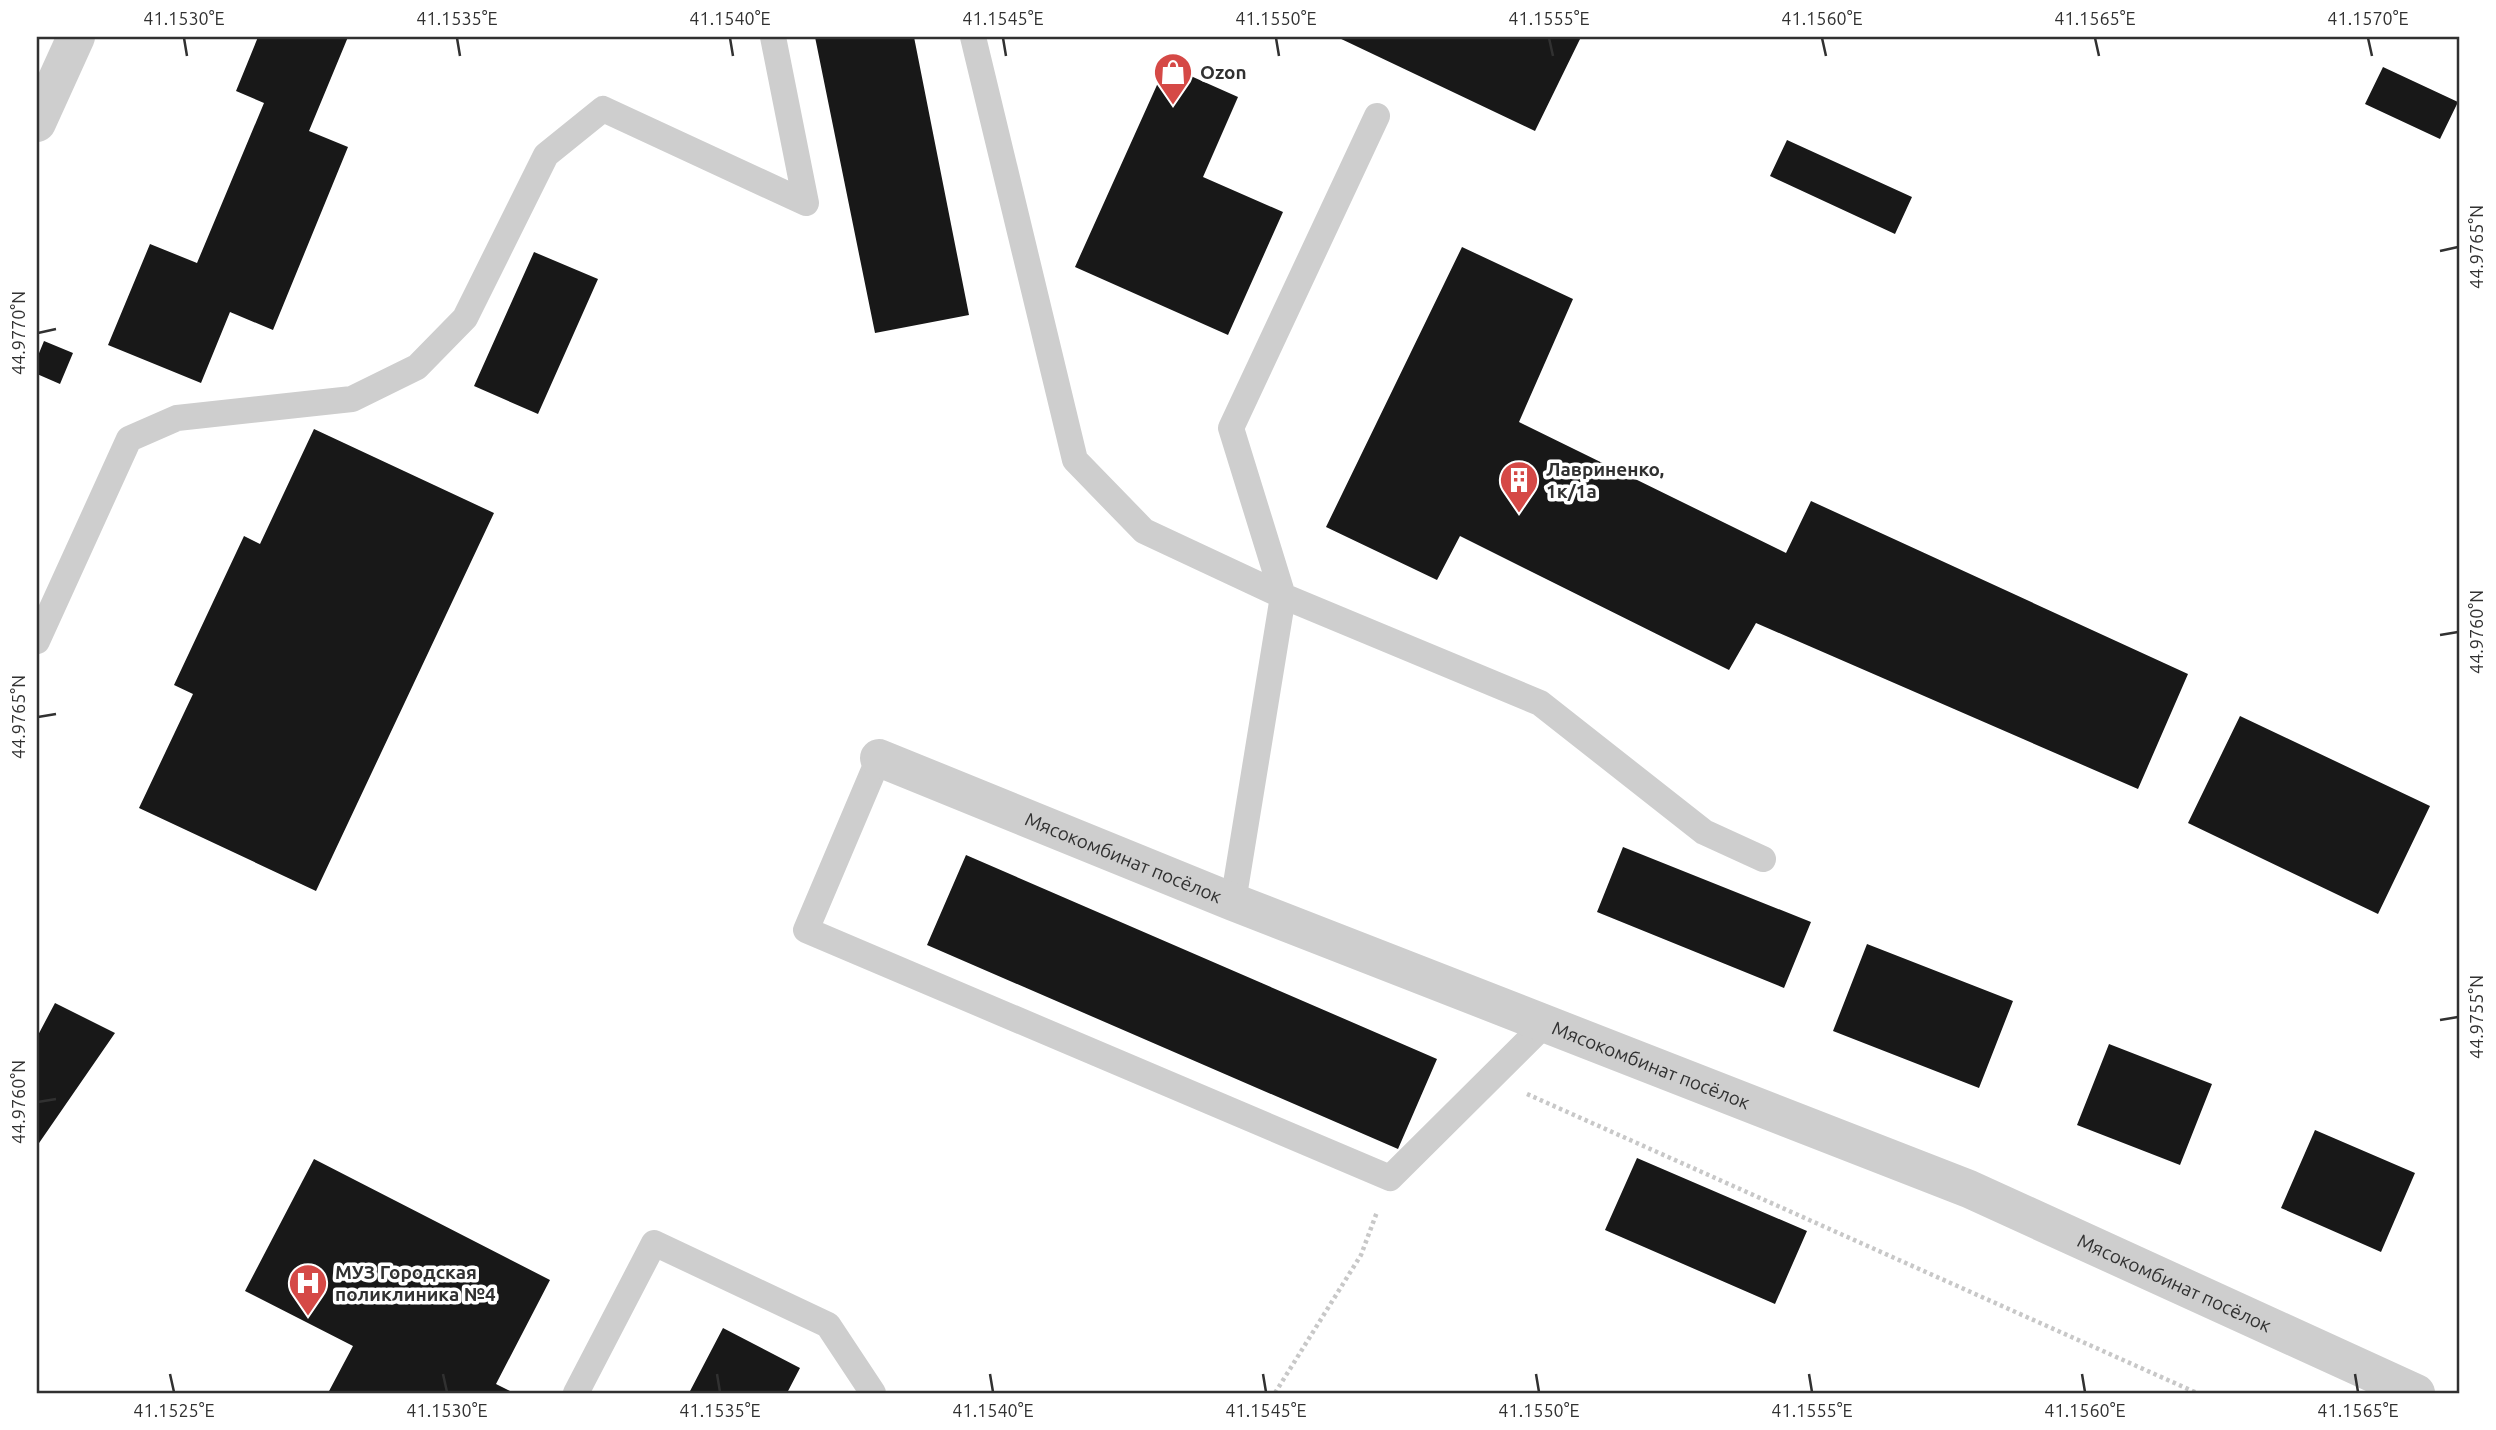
<svg xmlns="http://www.w3.org/2000/svg" width="2496" height="1430" viewBox="0 0 2496 1430" font-family="Ubuntu,sans-serif">
	<style>
		.building { fill: #181818 }
		.lines { fill: none; stroke-linecap: round; stroke-linejoin: round }
		.path { stroke: #c8c8c8; stroke-width: 4.5; stroke-dasharray: 3.5 3.5; stroke-linecap: butt }
		.lane { stroke: #cecece; stroke-width: 26 }
		.street { stroke: #cecece; stroke-width: 38 }
		.ticks { fill: none; stroke: #313131; stroke-width: 2.5 }
		.labels { text-anchor: middle; stroke-width: 7; stroke-linejoin: round; paint-order: stroke }
		.poi-label { font-size: 19px; font-weight: bold; fill: #313131; stroke: #fff; text-anchor: start }
		.street-label { font-size: 19px; fill: #313131; stroke: #fff }
		.neatline { fill: none; stroke: #313131; stroke-width: 2.5 }
		.ticks-label { font-size: 18px; text-anchor: middle; fill: #313131 }
	</style>
	<rect width="100%" height="100%" fill="#fff"/>
	<path class="building" d="M258 37H348L309 131 348 147 273 330 230 312 201 383 108 345 150 244 197 263 264 103 236 91Z
		M815 37H914L969 315 875 333Z
		M1337 37H1581L1535 131Z
		M1166 65 1238 97 1203 177 1283 212 1228 335 1075 267Z
		M2383 67 2458 102 2440 139 2365 104Z
		M1787 140 1912 197 1895 234 1770 176Z
		M1462 247 1573 299 1519 422 1786 553 1811 501 2188 674 2138 789 1756 623 1729 670 1460 536 1437 580 1326 527Z
		M534 252 598 279 538 414 474 386Z
		M44 341 73 353 60 384 37 374V358Z
		M314 429 494 513 316 891 139 808 193 694 174 685 244 536 260 544Z
		M2240 716 2430 806 2378 914 2188 823Z
		M1623 847 1811 922 1784 988 1597 912Z
		M966 855 1437 1059 1398 1149 927 945Z
		M1867 944 2013 1001 1979 1088 1833 1031Z
		M55 1003 115 1033 37 1146V1037Z
		M2109 1044 2212 1084 2180 1165 2077 1125Z
		M2315 1130 2415 1173 2381 1252 2281 1208Z
		M1637 1158 1807 1231 1775 1304 1605 1230Z
		M314 1159 550 1280 496 1384 514 1393H328L353 1346 245 1291Z
		M723 1328 800 1368 787 1393H689Z"/>
	<g class="lines">
		<path class="path" d="M1527 1094 2197 1393
			M1275 1393 1361 1255 1377 1212"/>
		<path class="lane" d="M973 37 1075 460 1144 531 1283 596 1540 703 1704 832 1763 859
			M37 641 129 439 177 418 352 399 417 367 465 318 546 155 603 109 806 203 773 37
			M879 758 806 930 1390 1178 1546 1023
			M1233 902 1283 596 1231 428 1377 116
			M576 1393 654 1243 828 1325 873 1393"/>
		<g class="street">
			<path d="M37 123 76 37"/>
			<path id="s1" d="M879 758 1233 902 1969 1189 2416 1393"/>
		</g>
	</g>
	<path class="ticks" d="M184 38 187 56M457 38 460 56M730 38 733 56M1003 38 1006 56M1276 38 1279 56M1549 38 1553 56M1822 38 1826 56M2095 38 2099 56M2368 38 2372 56M2440 251 2458 247M38 333 56 329M2440 635 2458 632M38 717 56 714M2440 1020 2458 1017M38 1102 56 1099M170 1374 174 1392M443 1374 447 1392M717 1374 720 1392M990 1374 993 1392M1263 1374 1266 1392M1536 1374 1539 1392M1809 1374 1812 1392M2082 1374 2085 1392M2355 1374 2358 1392"/>
	<defs>
		<g id="shop-pin" transform="scale(2.0125)"><path d="M0 17L-7.5 6A9.5 9.5 0 1 1 7.5 6Z" fill="#d54946" stroke="#fff"/><path d="M-5-2.5h2.3a2.7 3.5 0 0 1 5.4 0H5L5.5 6h-11ZM-1.5-2.5h3a1.5 2.3 0 0 0-3 0Z" fill="#fff"/></g>
		<g id="building-pin" transform="scale(2.0125)"><path d="M0 17L-7.5 6A9.5 9.5 0 1 1 7.5 6Z" fill="#d54946" stroke="#fff"/><path d="M-4-6H4V6H1V3H-1V6H-4ZM-2.5-4.3h1.7v1.8h-1.7ZM.8-4.3h1.7v1.8H.8ZM-2.5-1h1.7V.8h-1.7ZM.8-1h1.7V.8H.8Z" fill="#fff"/></g>
		<g id="hospital-pin" transform="scale(2.0125)"><path d="M0 17L-7.5 6A9.5 9.5 0 1 1 7.5 6Z" fill="#d54946" stroke="#fff"/><path d="M-5-5h3v3.5h4V-5h3V5h-3V1.5h-4V5h-3Z" fill="#fff"/></g>
	</defs>
	<g fill-rule="evenodd">
		<use href="#shop-pin" x="1173" y="72"/>
		<use href="#building-pin" x="1519" y="480"/>
		<use href="#hospital-pin" x="308" y="1283"/>
	</g>
	<g class="labels">
		<g class="poi-label">
			<text x="1200" y="79">Ozon</text>
			<text x="1546" y="476">Лавриненко,<tspan x="1546" dy="22">1к/1а</tspan></text>
			<text x="335" y="1279">МУЗ Городская<tspan x="335" dy="22">поликлиника №4</tspan></text>
		</g>
		<g class="street-label">
			<text dy="7" stroke="none"><textPath href="#s1" startOffset="264">Мясокомбинат посёлок</textPath></text>
			<text dy="7" stroke="none"><textPath href="#s1" startOffset="831">Мясокомбинат посёлок</textPath></text>
			<text dy="7" stroke="none"><textPath href="#s1" startOffset="1398">Мясокомбинат посёлок</textPath></text>
		</g>
	</g>
	<rect width="2496" height="1430" fill="none" stroke="#ffffff" stroke-width="77"/>
	<rect x="38" y="38" width="2420" height="1354" class="neatline"/>
	<g class="ticks-label">
		<text x="184" y="25">41.1530°E</text>
		<text x="457" y="25">41.1535°E</text>
		<text x="730" y="25">41.1540°E</text>
		<text x="1003" y="25">41.1545°E</text>
		<text x="1276" y="25">41.1550°E</text>
		<text x="1549" y="25">41.1555°E</text>
		<text x="1822" y="25">41.1560°E</text>
		<text x="2095" y="25">41.1565°E</text>
		<text x="2368" y="25">41.1570°E</text>
		<text transform="translate(2477 247) rotate(-90)" y="6">44.9765°N</text>
		<text transform="translate(19 333) rotate(-90)" y="6">44.9770°N</text>
		<text transform="translate(2477 632) rotate(-90)" y="6">44.9760°N</text>
		<text transform="translate(19 717) rotate(-90)" y="6">44.9765°N</text>
		<text transform="translate(2477 1017) rotate(-90)" y="6">44.9755°N</text>
		<text transform="translate(19 1102) rotate(-90)" y="6">44.9760°N</text>
		<text x="174" y="1417">41.1525°E</text>
		<text x="447" y="1417">41.1530°E</text>
		<text x="720" y="1417">41.1535°E</text>
		<text x="993" y="1417">41.1540°E</text>
		<text x="1266" y="1417">41.1545°E</text>
		<text x="1539" y="1417">41.1550°E</text>
		<text x="1812" y="1417">41.1555°E</text>
		<text x="2085" y="1417">41.1560°E</text>
		<text x="2358" y="1417">41.1565°E</text>
	</g>
</svg>
